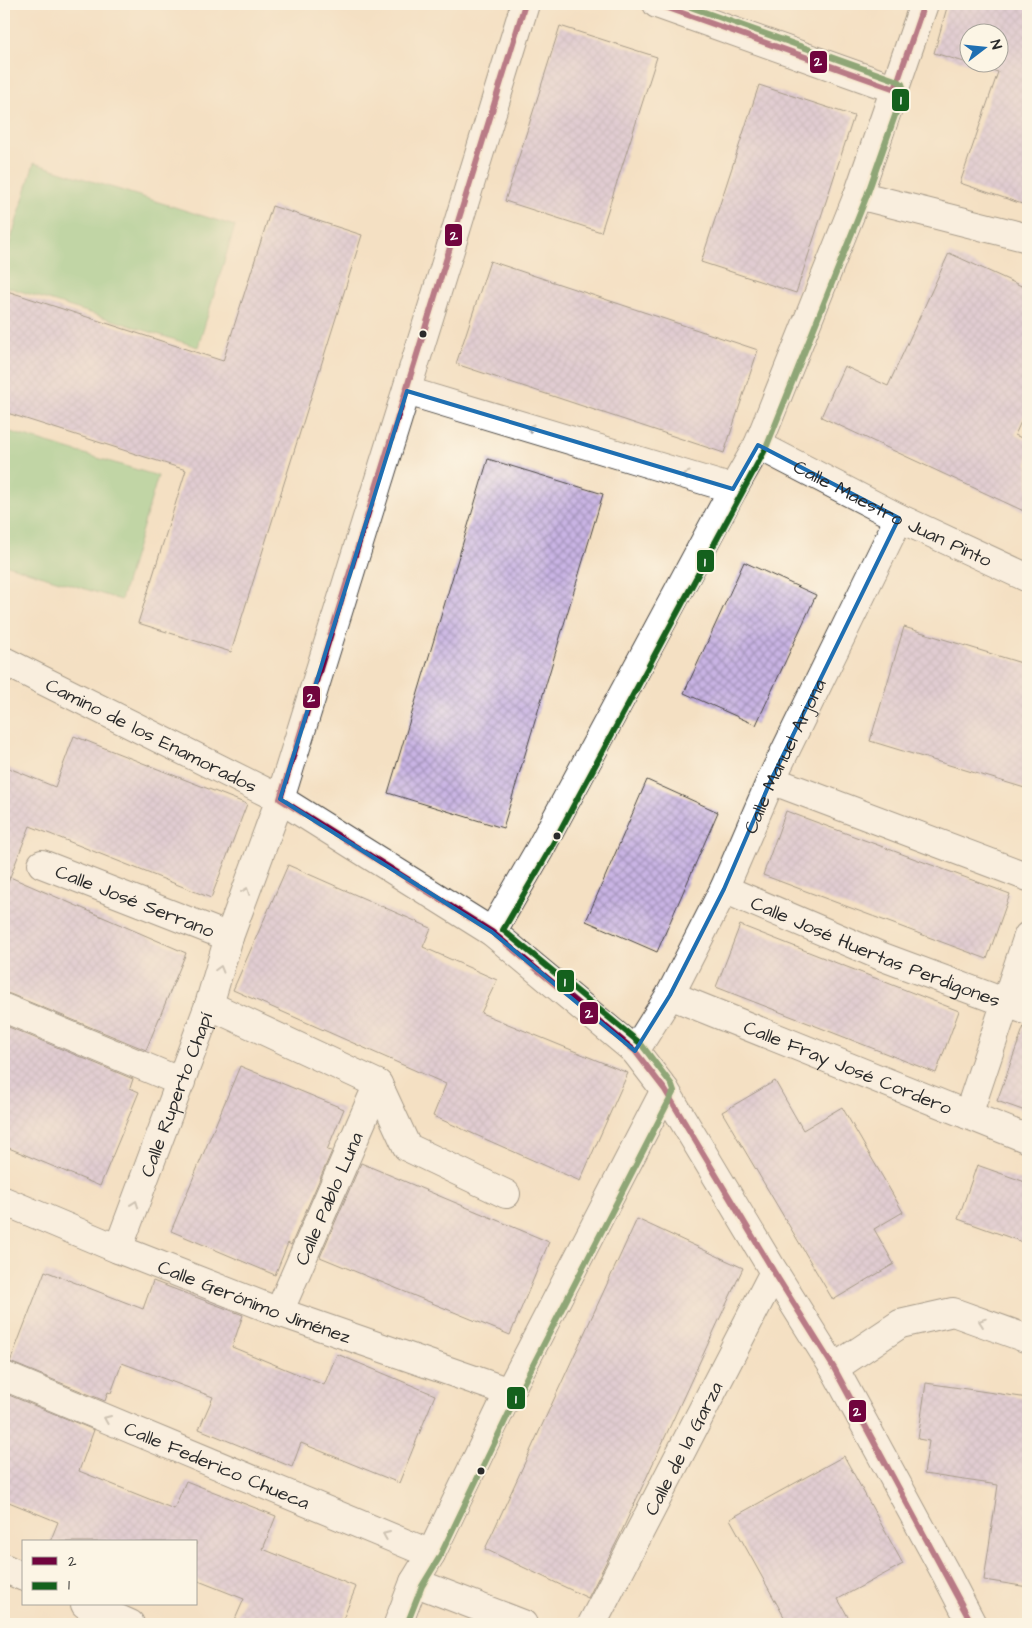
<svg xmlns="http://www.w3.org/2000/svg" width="1032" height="1628" viewBox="0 0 1032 1628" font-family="'Architects Daughter',sans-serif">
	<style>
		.pitch { fill: #84c882; stroke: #587a56 }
		.building { fill: url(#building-cross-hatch); fill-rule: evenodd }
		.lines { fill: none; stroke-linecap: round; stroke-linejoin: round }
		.minor-casing { stroke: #494642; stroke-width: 30 }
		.minor { stroke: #fff; stroke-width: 28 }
		.bus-1-casing { stroke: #fcf5e5; stroke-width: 10 }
		.bus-2-casing { stroke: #fcf5e5; stroke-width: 10 }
		.bus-1 { stroke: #71043e; stroke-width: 6 }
		.bus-2 { stroke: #14611d; stroke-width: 6 }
		.oneway { stroke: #a0a0a0 }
		.marked { fill: none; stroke: #1f6fb2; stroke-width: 4; stroke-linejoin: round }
		.bus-dot { fill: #2b2b2b; stroke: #fcf5e5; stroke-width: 2 }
		.labels { text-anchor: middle; stroke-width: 5; stroke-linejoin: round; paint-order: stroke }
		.street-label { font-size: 19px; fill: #2b2b2b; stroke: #fcf5e5 }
		.line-badge { stroke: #fcf5e5; stroke-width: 2 }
		.badge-label { font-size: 14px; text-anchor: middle; font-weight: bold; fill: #fff }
	</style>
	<defs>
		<pattern id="building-cross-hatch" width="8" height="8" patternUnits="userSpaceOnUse" patternTransform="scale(1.25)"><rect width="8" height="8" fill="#c9b4e4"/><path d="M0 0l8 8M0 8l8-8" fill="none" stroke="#a393b9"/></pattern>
	</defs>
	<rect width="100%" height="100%" fill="#fcf5e5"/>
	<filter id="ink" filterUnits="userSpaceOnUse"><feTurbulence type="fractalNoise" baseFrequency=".02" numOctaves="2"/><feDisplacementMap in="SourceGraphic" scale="10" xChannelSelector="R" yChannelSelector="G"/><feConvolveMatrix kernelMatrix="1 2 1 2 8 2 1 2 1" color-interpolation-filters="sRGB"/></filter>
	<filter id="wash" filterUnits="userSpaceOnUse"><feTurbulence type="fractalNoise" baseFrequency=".0096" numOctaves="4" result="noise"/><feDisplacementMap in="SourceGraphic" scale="20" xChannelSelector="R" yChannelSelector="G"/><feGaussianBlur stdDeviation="1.12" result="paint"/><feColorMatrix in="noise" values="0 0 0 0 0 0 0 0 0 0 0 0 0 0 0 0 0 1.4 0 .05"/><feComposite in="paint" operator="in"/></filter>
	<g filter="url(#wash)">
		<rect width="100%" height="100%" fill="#f4e0c3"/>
		<path class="pitch" d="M34 163 235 226 198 347 4 286V263Z
			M4 430 158 476 121 600 4 564Z"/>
		<g id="blocks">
			<path class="building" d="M948 4H1028V206L960 183 998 72 934 53ZM970 32H1000V62H970Z
				M560 26 657 57 601 232 505 201Z
				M759 85 854 116 796 293 701 262Z
				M272 206 362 235 231 652 138 623 186 470 4 412V290L223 361Z
				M949 253 1028 289V406L1015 435 1028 441V513L821 417 844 366 888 386Z
				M490 261 758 350 724 453 456 364Z
				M488 459 603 494 503 828 388 793Z
				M744 562 816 595 756 725 684 693Z
				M904 627 1028 665V789L870 741Z
				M74 736 247 804 211 898 30 826 8 882 10 877 186 953 146 1050 10 994 4 993V892L5 888 4 887V766L55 787Z
				M647 780 718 812 657 952 586 921Z
				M786 811 1010 894 987 959 763 875Z
				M288 865 431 928 423 947 497 980 481 1013 628 1073 580 1181 433 1116 446 1084 233 990Z
				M740 925 959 1011 936 1073 716 987Z
				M4 1025 133 1079 130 1088 139 1092 100 1186 4 1146Z
				M1024 1026H1028V1112L997 1101Z
				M240 1066 344 1109 327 1150 332 1151 291 1245 288 1243 275 1275 171 1231Z
				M775 1081 803 1130 842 1107 903 1212 874 1229 894 1264 833 1300 722 1112Z
				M361 1163 549 1242 510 1335 320 1257Z
				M977 1165 1028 1183V1244L958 1219Z
				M637 1219 743 1268 619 1537 588 1598 485 1549Z
				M45 1271 143 1309 153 1281 243 1315 232 1347 324 1385 337 1354 435 1395 399 1483 301 1443 292 1467 199 1429 213 1397 122 1363 111 1393 108 1392 105 1401 10 1362Z
				M926 1383 1028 1398V1587L984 1580 998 1485 924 1474 929 1441 918 1439Z
				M4 1393 94 1430 79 1471 174 1509 186 1481 276 1516 263 1549 356 1587 341 1624H233L244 1599 196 1580V1542H50L58 1522 4 1500Z
				M844 1456 903 1564 838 1599 852 1624H788L730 1519Z"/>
		</g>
	</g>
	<g filter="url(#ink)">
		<use href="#blocks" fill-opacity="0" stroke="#494642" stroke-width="1"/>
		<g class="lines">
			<g class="minor-casing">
				<g id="minor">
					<path d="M657 4 895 89"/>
					<path d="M858 195 1028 238"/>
					<path d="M407 391 733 489"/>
					<path id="s1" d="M758 445 899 518 1028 578"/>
					<path id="s2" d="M4 661 280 799 492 932 635 1051 665 1090 774 1272 834 1368 946 1574 972 1624"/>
					<path d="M771 780 1028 877"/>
					<path id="s3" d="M42 864 229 937"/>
					<path id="s4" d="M724 889 883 957 1028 1011"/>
					<path d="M492 932 540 849 733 489 758 445 858 195 924 4"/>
					<path id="s5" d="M670 995 1028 1139"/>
					<path d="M209 1005 378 1084 407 1147 506 1194"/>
					<path d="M4 1008 181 1082"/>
					<path id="s6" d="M635 1051 670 995 724 889 771 780 899 518"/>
					<path d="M968 1115 1028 936"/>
					<path id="s7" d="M4 1201 118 1249 279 1312 509 1392"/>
					<path id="s8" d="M118 1249 209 1005 229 937 280 799 449 253 525 4"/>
					<path id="s9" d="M279 1312 378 1084"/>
					<path d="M834 1368 900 1324 953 1312 1028 1339"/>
					<path id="s10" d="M4 1376 431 1554"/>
					<path d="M4 1568 24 1577"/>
					<path d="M414 1582 523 1624"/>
					<path d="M85 1604 130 1624"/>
					<path d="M398 1624 414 1582 431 1554 509 1392 665 1090"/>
					<path id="s11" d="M592 1624 774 1272"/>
				</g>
			</g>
			<use href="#minor" class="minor"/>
			<g class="bus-1-casing">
				<path id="bus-1" d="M525 4 280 799 492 932 635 1051 665 1090 774 1272 834 1368 972 1624
					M657 4 895 89 924 4"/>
			</g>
			<g class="bus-2-casing">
				<path id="bus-2" d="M407 1624 422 1586 439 1558 517 1396 674 1091 672 1085 641 1044 503 930 548 853 766 448 866 198 904 90 902 84 898 81 682 4"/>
			</g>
			<use href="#bus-1" class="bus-1"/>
			<use href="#bus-2" class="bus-2"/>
		</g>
		<defs><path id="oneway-chevron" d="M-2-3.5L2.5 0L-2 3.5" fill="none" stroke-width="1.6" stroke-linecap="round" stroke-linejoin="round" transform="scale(1.25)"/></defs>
		<g class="oneway">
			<use href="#oneway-chevron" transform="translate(530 428) rotate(-163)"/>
			<use href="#oneway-chevron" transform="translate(686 475) rotate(-163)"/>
			<use href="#oneway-chevron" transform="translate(246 891) rotate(-70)"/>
			<use href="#oneway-chevron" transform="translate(220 969) rotate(-74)"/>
			<use href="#oneway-chevron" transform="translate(135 1204) rotate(-70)"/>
			<use href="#oneway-chevron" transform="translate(982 1322) rotate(-161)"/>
			<use href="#oneway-chevron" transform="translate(107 1419) rotate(-157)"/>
			<use href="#oneway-chevron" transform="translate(386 1535) rotate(-157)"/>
		</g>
	</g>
	<path d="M0 0H1032V1628H0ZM407 391 733 489 758 445 899 518 771 780 724 889 670 995 635 1051 492 932 280 799Z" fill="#f4e0c3" fill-opacity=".55" fill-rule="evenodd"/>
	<path class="marked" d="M407 391 733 489 758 445 899 518 771 780 724 889 670 995 635 1051 492 932 280 799Z"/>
	<g class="bus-dot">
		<circle cx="423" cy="334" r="4.5"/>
		<circle cx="557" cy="836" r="4.5"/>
		<circle cx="481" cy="1471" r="4.5"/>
	</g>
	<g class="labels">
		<g class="street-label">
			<text dy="7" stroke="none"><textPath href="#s1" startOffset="151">Calle Maestro Juan Pinto</textPath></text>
			<text dy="7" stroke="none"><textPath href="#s2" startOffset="165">Camino de los Enamorados</textPath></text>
			<text dy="7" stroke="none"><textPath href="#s6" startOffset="331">Calle Manuel Arjona</textPath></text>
			<text dy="7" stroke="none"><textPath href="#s3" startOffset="100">Calle José Serrano</textPath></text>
			<text dy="7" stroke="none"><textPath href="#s4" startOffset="164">Calle José Huertas Perdigones</textPath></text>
			<text dy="7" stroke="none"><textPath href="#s5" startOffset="192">Calle Fray José Cordero</textPath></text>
			<text dy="7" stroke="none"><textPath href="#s8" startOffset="165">Calle Ruperto Chapí</textPath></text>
			<text dy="7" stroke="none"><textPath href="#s9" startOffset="124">Calle Pablo Luna</textPath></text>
			<text dy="7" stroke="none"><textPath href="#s7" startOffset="270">Calle Gerónimo Jiménez</textPath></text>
			<text dy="7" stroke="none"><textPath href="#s11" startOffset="198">Calle de la Garza</textPath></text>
			<text dy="7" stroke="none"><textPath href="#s10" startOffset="231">Calle Federico Chueca</textPath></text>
		</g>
	</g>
	<g class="line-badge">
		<rect x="809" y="50" width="19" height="24" rx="5" fill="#71043e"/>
		<rect x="891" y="88" width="19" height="24" rx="5" fill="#14611d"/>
		<rect x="444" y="223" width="19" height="24" rx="5" fill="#71043e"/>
		<rect x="696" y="549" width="19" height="24" rx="5" fill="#14611d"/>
		<rect x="302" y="685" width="19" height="24" rx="5" fill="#71043e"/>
		<rect x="556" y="969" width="19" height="24" rx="5" fill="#14611d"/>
		<rect x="579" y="1001" width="20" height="24" rx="5" fill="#71043e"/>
		<rect x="506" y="1386" width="20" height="24" rx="5" fill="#14611d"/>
		<rect x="848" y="1399" width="19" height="24" rx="5" fill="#71043e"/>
	</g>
	<g class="badge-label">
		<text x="818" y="66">2</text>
		<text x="901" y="104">1</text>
		<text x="454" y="240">2</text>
		<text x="705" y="566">1</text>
		<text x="311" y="702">2</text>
		<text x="565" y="986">1</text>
		<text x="589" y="1018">2</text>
		<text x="516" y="1403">1</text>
		<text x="857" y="1416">2</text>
	</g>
	<rect width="1032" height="1628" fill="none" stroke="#fcf5e5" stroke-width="20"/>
	<rect x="22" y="1540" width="175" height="65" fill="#fcf5e5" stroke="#a8a49b"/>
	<rect x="32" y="1557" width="25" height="8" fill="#71043e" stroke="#a8a49b"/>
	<text x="68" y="1566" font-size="15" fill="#2b2b2b">2</text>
	<rect x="32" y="1582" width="25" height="8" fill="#14611d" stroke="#a8a49b"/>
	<text x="68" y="1590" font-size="15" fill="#2b2b2b">1</text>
	<g transform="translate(984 48) rotate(74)"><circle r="24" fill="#fcf5e5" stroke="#a8a49b"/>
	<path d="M0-4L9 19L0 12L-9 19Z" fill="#1f6fb2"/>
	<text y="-8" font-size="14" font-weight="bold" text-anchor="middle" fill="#2b2b2b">N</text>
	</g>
</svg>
